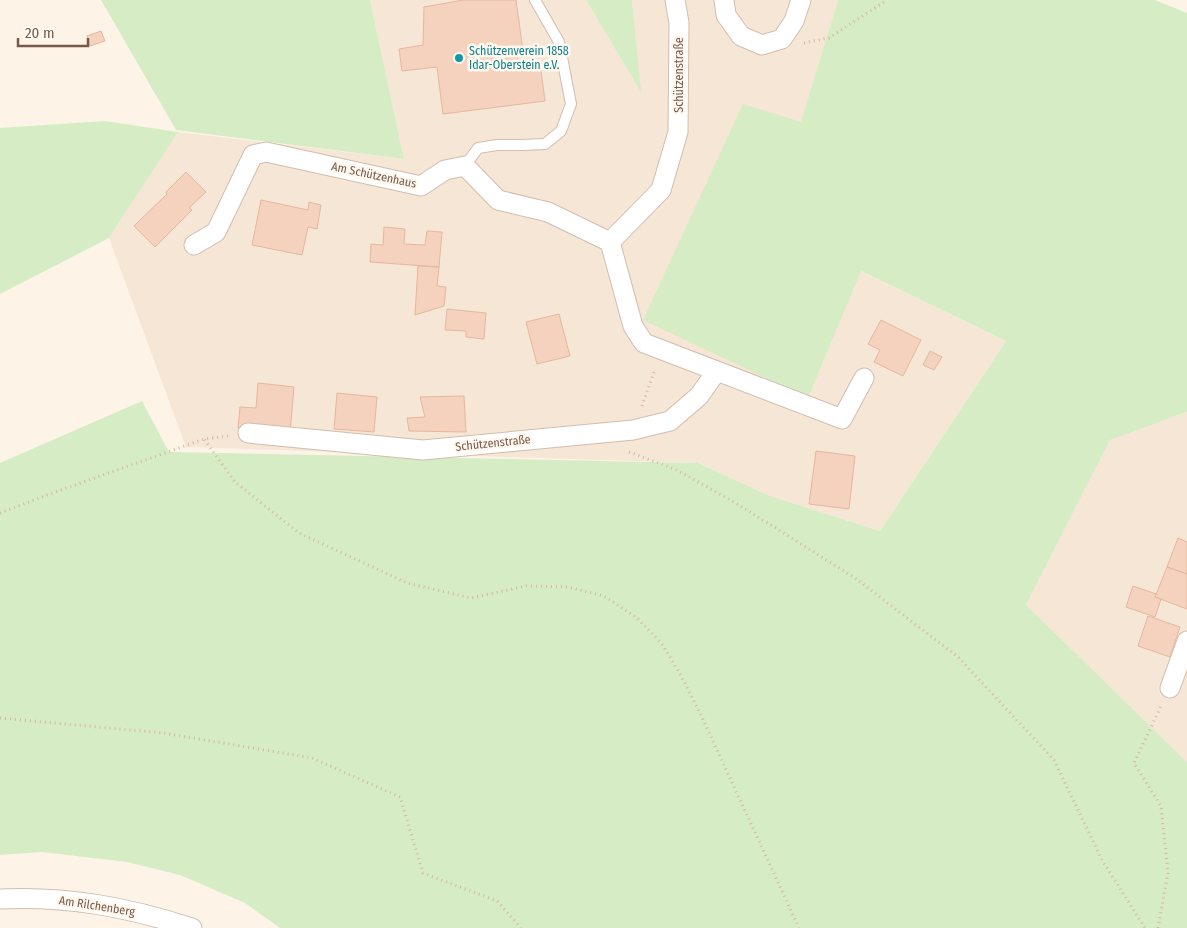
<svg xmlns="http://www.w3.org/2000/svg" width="1187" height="928" viewBox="0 0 1187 928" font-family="'Fira Sans Condensed',sans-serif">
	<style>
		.residential { fill: #f5e6d5 }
		.green { fill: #d6ecc5 }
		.building { fill: #f4d2be; stroke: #e7b79d }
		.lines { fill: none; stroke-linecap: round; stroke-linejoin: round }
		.lane-casing { stroke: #d2bdaf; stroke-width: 12 }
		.street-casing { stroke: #d2bdaf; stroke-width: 21 }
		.path { stroke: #d9b5a0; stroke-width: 3; stroke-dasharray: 1 4; stroke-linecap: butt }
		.lane { stroke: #fff; stroke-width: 10 }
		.street { stroke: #fff; stroke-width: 19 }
		.culture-dot { fill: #0f9aa8; stroke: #fff8ee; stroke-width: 2 }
		.labels { text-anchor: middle; stroke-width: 5; stroke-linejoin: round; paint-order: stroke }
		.culture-label { font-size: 12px; fill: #0d838f; stroke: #fff8ee; text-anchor: start }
		.street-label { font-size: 12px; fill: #78594a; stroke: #fff8ee }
	</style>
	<rect width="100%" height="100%" fill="#fdf4e7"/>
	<path class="residential" d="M370 0H586L640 90 632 0H838L801 123 860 271 1006 341 880 531 770 496 698 463 186 447 109 238 178 132 404 159Z
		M1187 412V762L1026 605 1110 440Z"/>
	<path class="green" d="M101 0H370L404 159 176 130Z
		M586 0H632L641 92Z
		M838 0H1155L1187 13V412L1110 440 1026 605 1187 762V928H280L245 903 180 875 127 862 42 852 0 855V463L142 401 169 452 698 463 770 496 880 531 1006 341 861 271 808 398 643 320 743 104 801 122Z
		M105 121 178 132 109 238 0 294V128Z"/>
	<path class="building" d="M463 0H516L523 51 517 52 518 67 540 64 545 101 443 114 437 67 402 71 399 49 423 45 424 7Z
		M101 31 105 41 90 46 87 36Z
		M186 172 206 192 189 208 192 210 155 247 134 226 167 194 166 192Z
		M261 200 308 210 309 202 321 205 317 229 308 227 302 255 252 245Z
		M384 227 405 229 404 244 425 245 427 231 442 232 439 267 370 262 371 244 383 245Z
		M418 266 439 267 437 286 446 287 444 306 415 315Z
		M447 309 486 313 484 339 466 337V331L445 330Z
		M559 314 570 356 537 364 526 322Z
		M881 320 921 340 903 376 874 362 880 350 868 344Z
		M930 351 942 357 934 370 923 365Z
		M258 383 294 387 290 433 238 428 240 407 256 408Z
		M337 393 377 397 374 432 334 429Z
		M464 396 466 432 409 431 407 418 425 417 420 397Z
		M816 451 855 456 849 509 809 504Z
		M1178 538 1187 542V574L1167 567Z
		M1167 567 1187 574V609L1155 597Z
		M1133 586 1156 594 1155 597 1161 599 1155 617 1126 607Z
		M1148 616 1180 627 1170 657 1138 646Z"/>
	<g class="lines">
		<g class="lane-casing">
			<path id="lane" d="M465 166 478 148 497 145H521L545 144 561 131 571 104 559 42 535 0"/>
		</g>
		<g class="street-casing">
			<path id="street" d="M724 0 726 15 741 36 762 45 782 39 794 21 801 0
				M610 242 633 326 644 343 842 419 864 378
				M610 242 661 190 678 132 679 23 675 0
				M194 245 216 232 253 155 266 152 421 186 445 170 465 166 498 200 548 212 610 242
				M248 433 423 450 633 430 670 421 699 396 716 372
				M1170 688 1187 641
				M0 899C68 896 127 907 192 928"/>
		</g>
		<path class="path" d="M804 43 829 38 887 0
			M642 406 655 369
			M228 436 204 439 235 482 299 533 407 583 471 598 526 586 568 587 604 596 636 617 662 644 679 672 701 715 799 928
			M629 452 677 470 734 502 782 532 855 578 958 657 1054 760 1102 860 1145 928
			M0 513 47 495 204 439
			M0 718 163 733 312 758 400 797 423 873 497 901 521 928
			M1158 928 1168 873 1161 806 1134 763 1161 706"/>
		<use href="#lane" class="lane"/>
		<use href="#street" class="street"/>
	</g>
	<circle class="culture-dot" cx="459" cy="58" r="5"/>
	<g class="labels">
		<g class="culture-label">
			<text x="469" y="55">Schützenverein 1858<tspan x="469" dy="14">Idar-Oberstein e.V.</tspan></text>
		</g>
		<g class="street-label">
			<text transform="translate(679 75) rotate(-90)" y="4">Schützenstraße</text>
			<text transform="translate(374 175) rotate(12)" y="4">Am Schützenhaus</text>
			<text transform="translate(493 443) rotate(-6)" y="4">Schützenstraße</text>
			<text transform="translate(97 906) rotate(9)" y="4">Am Rilchenberg</text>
		</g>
	</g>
	<path d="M18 38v8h70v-8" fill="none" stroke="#78594a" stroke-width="2.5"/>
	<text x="25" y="38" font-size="15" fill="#78594a" stroke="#fff8ee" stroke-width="4" paint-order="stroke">20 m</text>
</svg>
